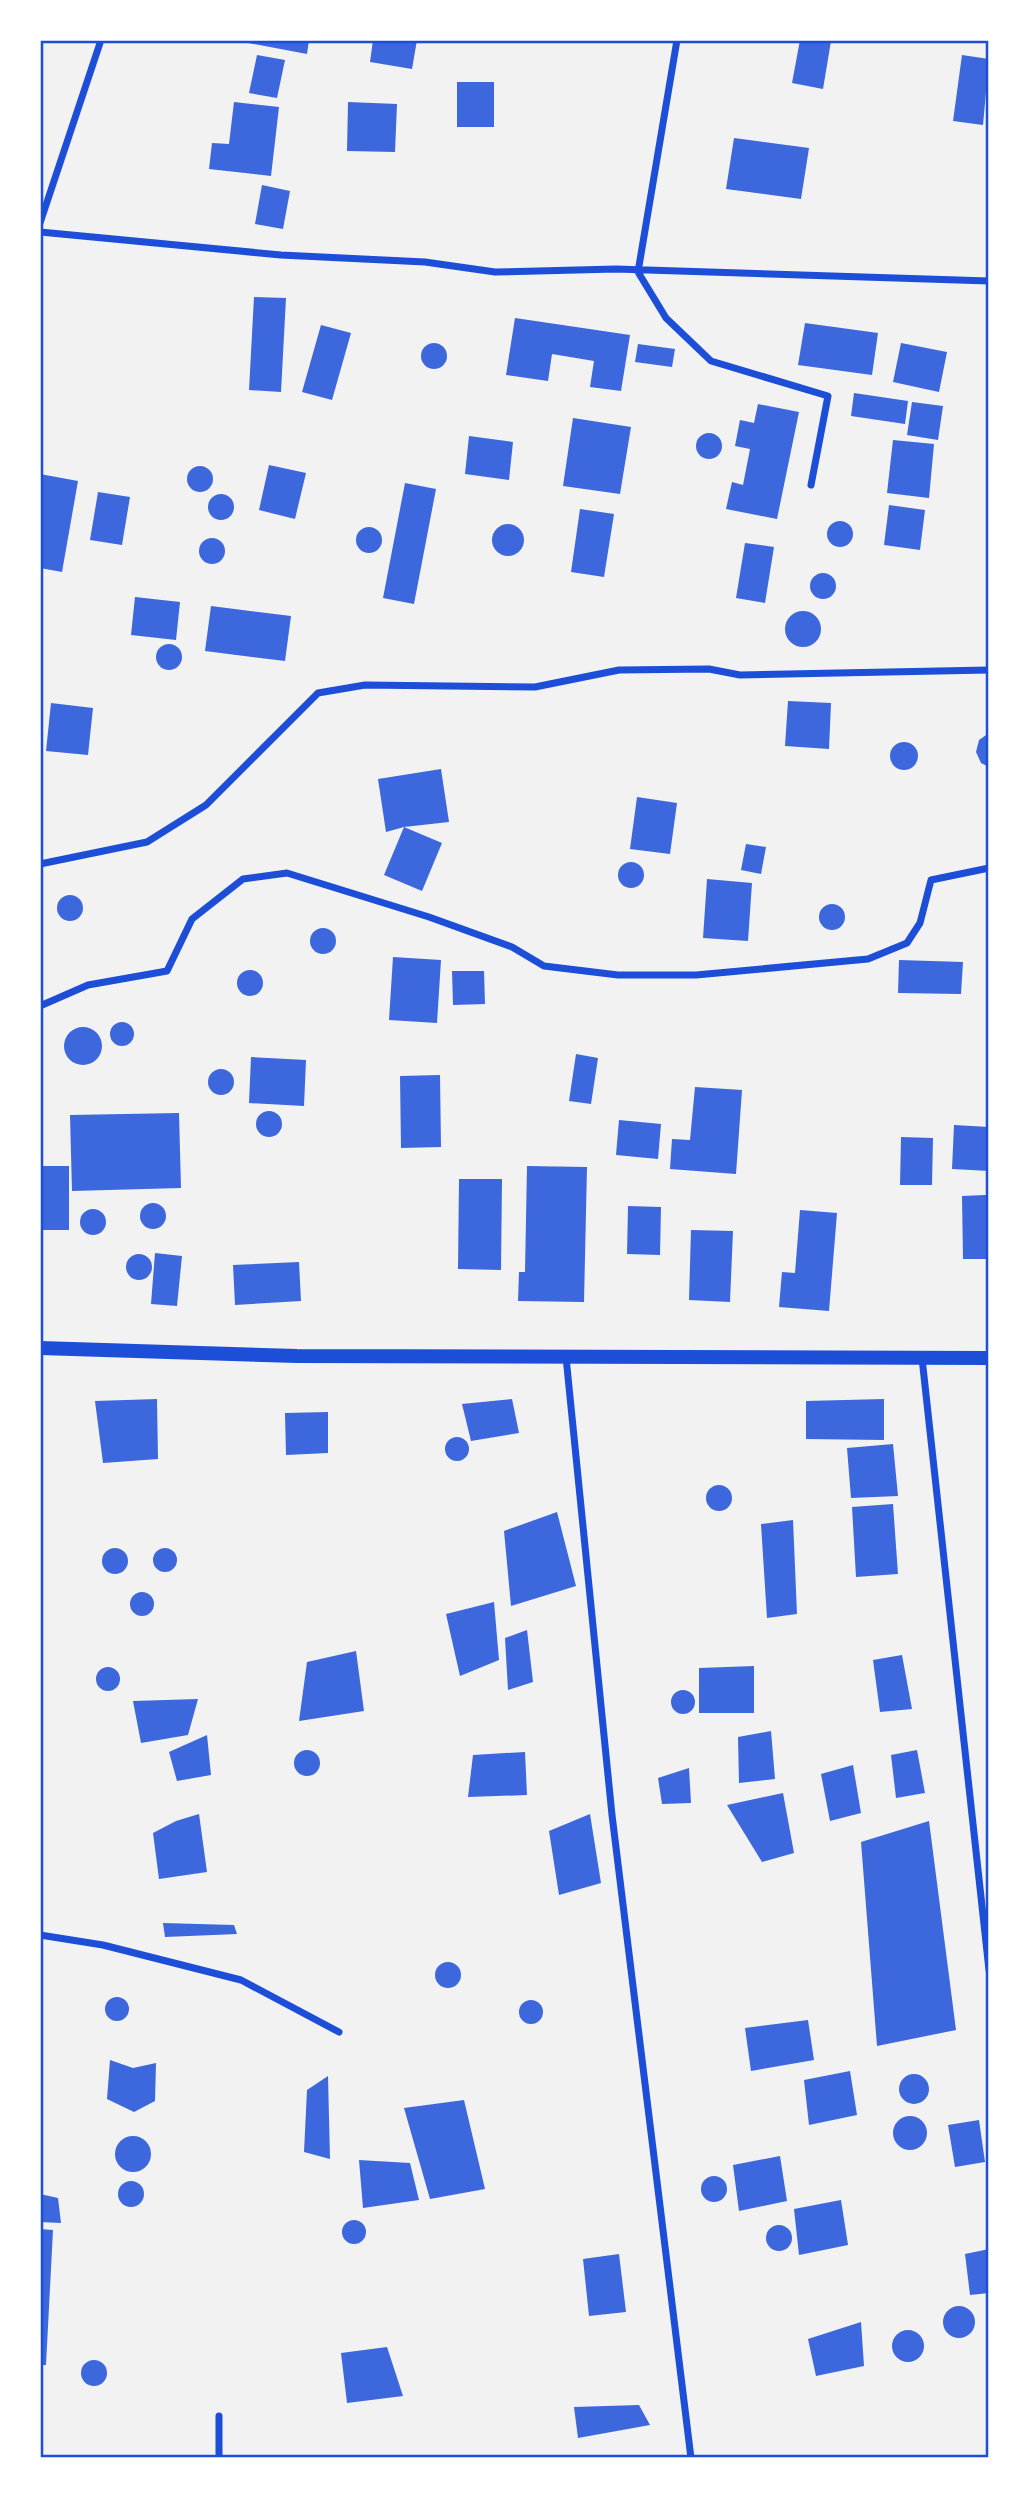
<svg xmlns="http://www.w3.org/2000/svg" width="1029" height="2498" viewBox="0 0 1029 2498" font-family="'Open Sans',sans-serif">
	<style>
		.building { fill: #3d67dc }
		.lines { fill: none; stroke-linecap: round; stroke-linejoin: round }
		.minor { stroke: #1d4ed8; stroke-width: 7 }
		.secondary { stroke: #1d4ed8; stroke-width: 14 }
		.neatline { fill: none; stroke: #1d4ed8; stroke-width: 2.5 }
	</style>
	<rect width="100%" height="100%" fill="#f2f2f2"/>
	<path class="building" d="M232 40H309L307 54Z
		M373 40H417L412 69 370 62Z
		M800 40 831 41 823 89 792 83Z
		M257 55 285 60 277 98 249 93Z
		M962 55 989 59 983 125 953 121Z
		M457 82H494V127H457Z
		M234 102 279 107 271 176 209 169 212 143 229 144Z
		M348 102 397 104 395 152 347 151Z
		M734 138 809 148 801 199 726 189Z
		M262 185 290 191 283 229 255 224Z
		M254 297 286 298 281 392 249 390Z
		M515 318 630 335 621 391 590 387 594 361 552 354 548 381 506 375Z
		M805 323 878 333 872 375 798 365Z
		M321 325 351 333 332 400 302 392Z
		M901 343 947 352 939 392 893 382Z
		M421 356a13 13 0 1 1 26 0a13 13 0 1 1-26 0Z
		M638 344 675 349 672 367 635 362Z
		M854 393 908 401 905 424 851 416Z
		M912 402 943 406 938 440 907 435Z
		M758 404 799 412 777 519 726 509 732 482 743 485 750 449 735 446 740 420 754 423Z
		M573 418 631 427 620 494 563 486Z
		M696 446a13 13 0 1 1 26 0a13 13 0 1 1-26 0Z
		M469 436 513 442 509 480 465 474Z
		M893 440 934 444 929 498 887 493Z
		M269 465 306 473 295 519 259 510Z
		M187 479a13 13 0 1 1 26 0a13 13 0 1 1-26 0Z
		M40 474 78 481 62 572 40 568Z
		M405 483 436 489 414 604 383 598Z
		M98 492 130 497 122 545 90 540Z
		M208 507a13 13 0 1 1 26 0a13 13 0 1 1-26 0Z
		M889 505 925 510 920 550 884 545Z
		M580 509 614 514 604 577 571 572Z
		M827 534a13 13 0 1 1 26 0a13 13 0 1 1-26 0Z
		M492 540a16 16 0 1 1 32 0a16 16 0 1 1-32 0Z
		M356 540a13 13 0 1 1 26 0a13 13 0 1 1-26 0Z
		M199 551a13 13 0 1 1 26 0a13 13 0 1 1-26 0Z
		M745 543 774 547 765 603 736 598Z
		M810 586a13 13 0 1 1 26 0a13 13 0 1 1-26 0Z
		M135 597 180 602 176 640 131 635Z
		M211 606 291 616 285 661 205 651Z
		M785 629a18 18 0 1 1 36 0a18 18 0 1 1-36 0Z
		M156 657a13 13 0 1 1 26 0a13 13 0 1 1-26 0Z
		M788 701 831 703 829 749 785 746Z
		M51 703 93 708 88 755 46 751Z
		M989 733V767L981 763 976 752 979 740Z
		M890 756a14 14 0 1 1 28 0a14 14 0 1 1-28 0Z
		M441 769 449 822 404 827 442 843 422 891 384 875 404 827 386 832 378 779Z
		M637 797 677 803 670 854 630 849Z
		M746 844 766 847 761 874 741 870Z
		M618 875a13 13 0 1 1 26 0a13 13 0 1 1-26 0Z
		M707 879 752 883 748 941 703 938Z
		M57 908a13 13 0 1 1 26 0a13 13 0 1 1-26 0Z
		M819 917a13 13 0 1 1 26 0a13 13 0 1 1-26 0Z
		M310 941a13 13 0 1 1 26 0a13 13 0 1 1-26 0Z
		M393 957 441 960 437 1023 389 1020Z
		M899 960 963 962 961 994 898 993Z
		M237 983a13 13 0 1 1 26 0a13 13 0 1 1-26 0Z
		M452 971H484L485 1004 453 1005Z
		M110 1034a12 12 0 1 1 24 0a12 12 0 1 1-24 0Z
		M64 1046a19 19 0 1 1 38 0a19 19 0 1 1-38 0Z
		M576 1054 598 1058 591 1104 569 1101Z
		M251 1057 306 1060 304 1106 249 1103Z
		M208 1082a13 13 0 1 1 26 0a13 13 0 1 1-26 0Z
		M440 1075 441 1147 401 1148 400 1076Z
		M695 1087 742 1090 736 1174 670 1169 672 1139 690 1140Z
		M256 1124a13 13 0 1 1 26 0a13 13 0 1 1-26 0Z
		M179 1113 181 1188 72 1191 70 1115Z
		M619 1120 661 1124 658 1159 616 1155Z
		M954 1125 989 1127V1171L952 1169Z
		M901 1137 933 1138 932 1185H900Z
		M41 1166H69V1230H40Z
		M527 1166 587 1167 584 1302 518 1301 519 1272H525Z
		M459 1179H502L501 1270 458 1269Z
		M985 1195H989V1259H963L962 1196Z
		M140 1216a13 13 0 1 1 26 0a13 13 0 1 1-26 0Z
		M628 1206 661 1207 660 1255 627 1254Z
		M80 1222a13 13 0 1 1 26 0a13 13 0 1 1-26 0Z
		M800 1210 837 1213 829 1311 779 1307 782 1272 795 1273Z
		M691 1230 733 1231 730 1302 689 1300Z
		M155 1253 182 1256 177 1306 151 1304Z
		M126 1267a13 13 0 1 1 26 0a13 13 0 1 1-26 0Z
		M299 1262 301 1301 235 1305 233 1265Z
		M157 1399 158 1459 103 1463 95 1401Z
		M512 1399 519 1433 471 1441 462 1404Z
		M884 1399V1440L806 1439V1401Z
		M328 1412V1453L286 1455 285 1413Z
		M445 1449a12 12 0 1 1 24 0a12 12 0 1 1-24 0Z
		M893 1444 898 1496 851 1498 847 1448Z
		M706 1498a13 13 0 1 1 26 0a13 13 0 1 1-26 0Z
		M893 1504 898 1574 856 1577 852 1507Z
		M557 1512 576 1586 511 1606 504 1531Z
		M793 1520 797 1614 767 1618 761 1524Z
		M153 1560a12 12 0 1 1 24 0a12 12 0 1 1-24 0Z
		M102 1561a13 13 0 1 1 26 0a13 13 0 1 1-26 0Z
		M130 1604a12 12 0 1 1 24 0a12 12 0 1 1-24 0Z
		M494 1602 499 1660 460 1676 446 1614Z
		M527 1630 533 1682 508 1690 505 1638Z
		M356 1651 364 1711 299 1721 307 1662Z
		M902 1655 912 1709 880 1712 873 1660Z
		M754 1666V1713H699V1668Z
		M96 1679a12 12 0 1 1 24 0a12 12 0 1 1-24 0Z
		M671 1702a12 12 0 1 1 24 0a12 12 0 1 1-24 0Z
		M198 1699 188 1735 141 1743 133 1701Z
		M771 1731 775 1779 739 1783 738 1737Z
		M207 1735 211 1775 177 1781 169 1752Z
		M917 1750 925 1793 896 1798 891 1755Z
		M294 1763a13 13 0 1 1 26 0a13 13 0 1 1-26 0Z
		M525 1752 527 1795 468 1797 473 1755Z
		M853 1765 861 1813 830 1821 821 1774Z
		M689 1768 691 1803 662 1804 658 1778Z
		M783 1793 794 1853 762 1862 727 1805Z
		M199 1814 207 1872 159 1879 153 1833 176 1821Z
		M590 1814 601 1883 559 1895 549 1831Z
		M929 1821 956 2030 877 2046 861 1842Z
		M163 1923 234 1925 237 1934 165 1937Z
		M435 1975a13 13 0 1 1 26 0a13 13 0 1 1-26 0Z
		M105 2009a12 12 0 1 1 24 0a12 12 0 1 1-24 0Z
		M519 2012a12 12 0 1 1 24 0a12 12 0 1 1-24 0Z
		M808 2020 814 2060 751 2071 745 2028Z
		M110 2060 133 2068 156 2063 155 2101 134 2112 107 2099Z
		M850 2071 857 2115 809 2125 804 2080Z
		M899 2089a15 15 0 1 1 30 0a15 15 0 1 1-30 0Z
		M328 2076 330 2159 304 2152 307 2090Z
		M464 2100 485 2189 430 2199 404 2108Z
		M893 2133a17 17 0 1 1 34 0a17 17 0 1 1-34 0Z
		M979 2120 985 2162 955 2167 948 2125Z
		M115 2154a18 18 0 1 1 36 0a18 18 0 1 1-36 0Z
		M780 2156 787 2201 739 2211 733 2165Z
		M359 2160 410 2163 419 2200 363 2208Z
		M701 2189a13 13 0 1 1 26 0a13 13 0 1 1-26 0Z
		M118 2194a13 13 0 1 1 26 0a13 13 0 1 1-26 0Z
		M40 2194 58 2198 61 2223 40 2222Z
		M841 2200 848 2245 799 2255 794 2209Z
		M342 2232a12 12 0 1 1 24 0a12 12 0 1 1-24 0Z
		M766 2238a13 13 0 1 1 26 0a13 13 0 1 1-26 0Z
		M40 2229 53 2230 46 2365H40Z
		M989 2249V2293L970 2295 965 2254Z
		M619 2254 626 2312 589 2316 583 2259Z
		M943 2322a16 16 0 1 1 32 0a16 16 0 1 1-32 0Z
		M861 2322 864 2366 816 2376 808 2339Z
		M892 2346a16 16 0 1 1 32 0a16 16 0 1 1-32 0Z
		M387 2347 403 2396 347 2403 341 2353Z
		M81 2373a13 13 0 1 1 26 0a13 13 0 1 1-26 0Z
		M639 2405 650 2425 578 2438 574 2407Z"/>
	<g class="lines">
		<path class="minor" d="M677 40 638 272 666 318 711 361 828 396 811 485
			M40 223 101 40
			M40 232 281 255 425 262 495 272 616 269 989 281
			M40 864 147 842 206 805 318 693 365 685 535 687 619 670 709 669 740 675 989 670
			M40 1006 88 985 167 971 192 919 243 879 287 873 429 917 512 947 544 966 618 975H696L868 959 907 943 920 923 931 880 989 868
			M566 1357 612 1815 691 2458
			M922 1358 989 1970
			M40 1935 103 1945 241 1980 339 2032
			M219 2416V2458"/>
		<path class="secondary" d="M40 1348 297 1356 989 1358"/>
	</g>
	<rect width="1029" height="2498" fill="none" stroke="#ffffff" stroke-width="84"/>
	<rect x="42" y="42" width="945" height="2414" class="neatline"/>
</svg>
